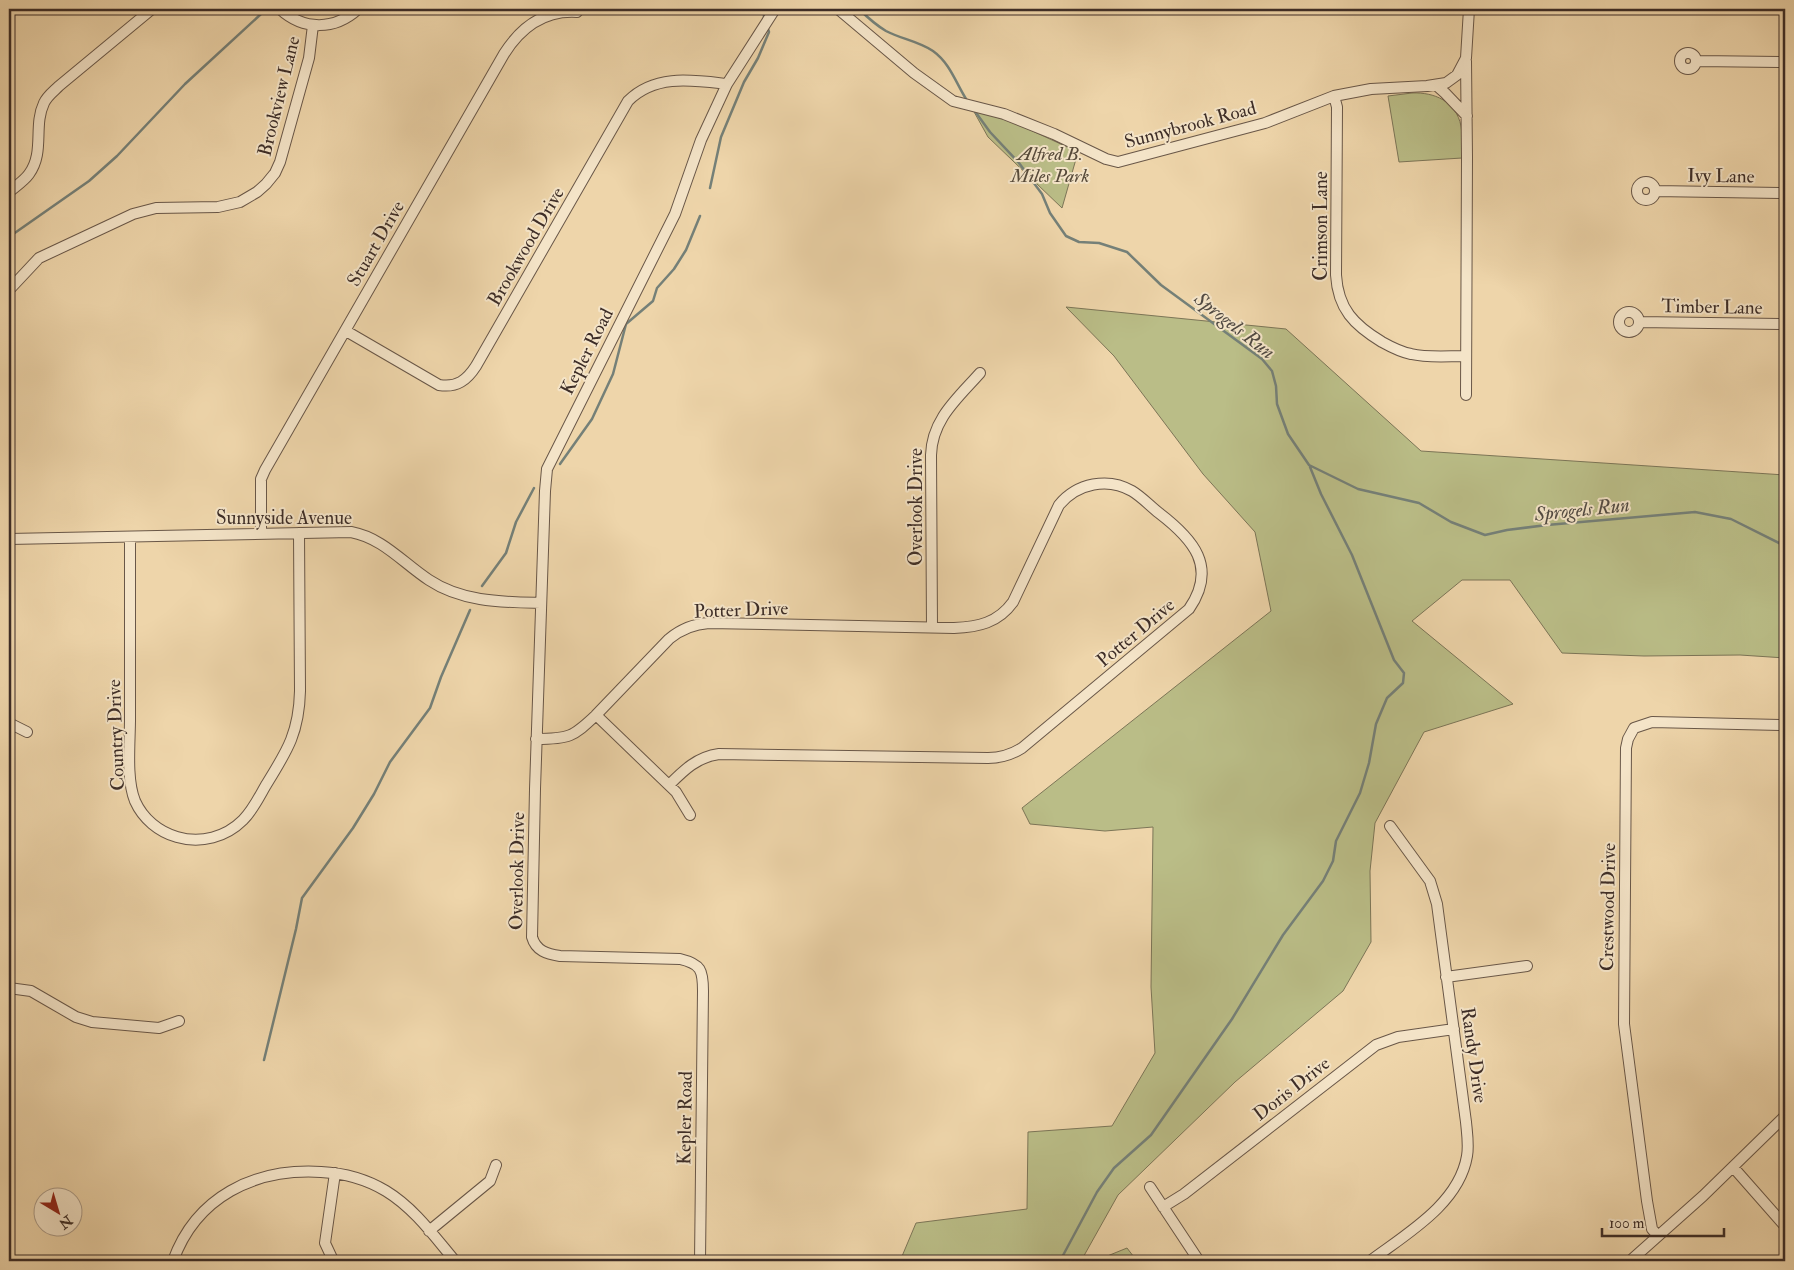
<svg xmlns="http://www.w3.org/2000/svg" width="1794" height="1270" viewBox="0 0 1794 1270" font-family="'IM FELL Double Pica',serif">
	<style>
		.green { fill: #babd87; stroke: #7c7557 }
		.lines { fill: none; stroke-linecap: round; stroke-linejoin: round }
		.stream { stroke: #758078; stroke-width: 2.5 }
		.minor-casing { stroke: #695748; stroke-width: 12 }
		.minor { stroke: #f4e4c8; stroke-width: 10 }
		.labels { text-anchor: middle; stroke-width: 4; stroke-linejoin: round; paint-order: stroke }
		.street-label { font-size: 19px; fill: #3d2d27; stroke: #f4e4c8 }
		.park-label { font-size: 19px; font-style: italic; fill: #564a3a; stroke: #f4e4c8 }
		.water-label { font-size: 20px; font-style: italic; fill: #504942; stroke: #f4e4c8 }
	</style>
	<rect width="100%" height="100%" fill="#eed5aa"/>
	<filter id="stains"><feTurbulence type="fractalNoise" baseFrequency=".004" numOctaves="4"/><feColorMatrix values="0 0 0 0 .2 0 0 0 0 .09 0 0 0 0 .02 0 0 0 .5 -.17"/></filter>
	<radialGradient id="worn" r=".72"><stop offset=".6" stop-color="#630" stop-opacity="0"/><stop offset="1" stop-color="#630" stop-opacity=".3"/></radialGradient>
	<path class="green" d="M1412 93C1434 92 1456 101 1461 126 1463 136 1462 148 1462 158L1399 162 1388 96Z
		M973 110 1013 122 1078 152 1062 208 988 137Z
		M1066 307 1286 329 1421 451 1785 475V658L1740 655 1644 656 1562 653 1510 580H1462L1412 621 1513 704 1424 732 1375 823 1370 871 1371 942 1343 991 1235 1082 1118 1195 1081 1261H900L916 1223 1027 1209 1028 1132 1112 1126 1155 1053 1151 987 1153 827 1105 831 1030 824 1022 808 1271 611 1255 532 1203 474 1114 356Z
		M1127 1248 1137 1261H1095Z"/>
	<g class="lines">
		<path class="stream" d="M764 9V18
			M859 9C867 17 876 25 886 31 901 39 918 41 933 51 951 64 956 84 968 102
			M974 110 990 132 1019 163 1042 194 1050 213 1066 236 1079 242 1099 243 1127 252 1161 285 1262 359 1272 371 1276 386 1277 404 1288 434 1309 465 1358 489 1419 503 1451 522 1485 535 1507 530 1547 525 1695 512 1731 519 1785 546
			M710 188 721 137 744 82 758 58 769 32 768 29
			M9 237 89 181 117 156 185 84 261 14
			M560 464 592 419 613 374 626 324 653 301 657 288 674 269 686 250 700 216
			M482 586 506 553 516 522 534 488
			M264 1060 296 929 302 898 353 828 374 794 390 762 430 708 441 677 470 610
			M1060 1261 1097 1192 1114 1168 1151 1135 1232 1019 1283 935 1323 881 1333 861 1336 841 1360 793 1369 763 1376 724 1387 698 1403 683 1404 673 1394 660 1352 555 1321 494 1310 467"/>
		<g class="minor-casing">
			<path id="minor" d="M280 9C304 31 335 30 358 9
				M838 9 914 73 953 101 1004 114 1054 134 1106 159 1118 162 1265 123 1334 96 1371 89 1427 86 1446 83 1457 75 1466 58 1469 9
				M1680 61a8 8 0 1 1 16 0a8 8 0 1 1-16 0Z
				M1466 61 1467 157 1466 395
				M1697 61 1785 62
				M1436 85 1445 93 1467 116
				M1334 96 1337 107 1336 275C1338 309 1354 325 1382 342 1391 347 1400 352 1411 354 1428 358 1447 356 1465 356
				M1637 191a9 9 0 1 1 18 0a9 9 0 1 1-18 0Z
				M1655 191 1785 193
				M9 192C16 186 24 181 29 174 45 152 33 126 44 103 47 96 54 91 59 86L152 9
				M9 290 39 258 133 214 156 208 218 207 240 202 257 192 266 184 275 173 280 162 309 58 313 25
				M1619 322a10 10 0 1 1 20 0a10 10 0 1 1-20 0Z
				M1639 322 1785 324
				M346 331 439 385C457 388 467 380 476 366L628 101C655 74 692 80 727 84
				M261 534V479L265 470 504 54C521 27 545 10 577 12
				M130 537C130 597 130 658 130 719 130 743 126 779 135 801 143 819 159 832 177 837 201 844 226 837 243 820 253 810 259 797 266 785 287 751 299 733 300 691L299 533
				M9 539 351 532C383 538 403 563 429 580 462 602 502 602 540 603
				M932 627 931 455C932 419 958 398 980 373
				M596 715 669 639C681 629 693 624 709 623L954 628C978 627 998 623 1013 602L1059 505C1077 483 1108 477 1132 491 1142 497 1150 506 1159 513 1193 539 1218 567 1189 609L1022 748C1011 755 1001 758 988 758L719 754C697 757 684 770 669 785
				M9 723 27 732
				M536 739C569 739 573 737 596 715L676 792 690 815
				M1446 977 1527 966
				M9 988 31 991 76 1017 92 1022 159 1028 179 1021
				M1733 1167 1785 1226
				M1150 1187 1199 1261
				M1163 1207 1184 1194 1376 1045 1398 1037 1454 1029
				M429 1231 490 1181 496 1165
				M1658 1236 1652 1229 1647 1201 1624 1024 1626 748 1628 739 1634 728 1652 722 1785 725
				M332 1258 325 1243 335 1173
				M173 1261C196 1197 254 1168 321 1172 343 1173 366 1179 386 1191 414 1208 434 1236 455 1261
				M700 1261 703 991C703 970 701 964 680 959L560 956C547 954 536 951 532 937L535 789 545 491 547 469 675 214 701 140 727 84 775 9
				M1370 1261C1406 1234 1459 1204 1467 1156 1469 1145 1467 1133 1466 1122L1437 904 1430 881 1390 826
				M1630 1261 1703 1196 1785 1116"/>
		</g>
		<use href="#minor" class="minor"/>
	</g>
	<g class="labels">
		<g class="street-label">
			<text transform="translate(278 96) rotate(-76)" y="7">Brookview Lane</text>
			<text transform="translate(1190 124) rotate(-15)" y="7">Sunnybrook Road</text>
			<text transform="translate(1721 175) rotate(1)" y="7">Ivy Lane</text>
			<text transform="translate(1320 226) rotate(-90)" y="7">Crimson Lane</text>
			<text transform="translate(375 243) rotate(-60)" y="7">Stuart Drive</text>
			<text transform="translate(525 246) rotate(-60)" y="7">Brookwood Drive</text>
			<text transform="translate(1712 306) rotate(1)" y="7">Timber Lane</text>
			<text transform="translate(586 351) rotate(-63)" y="7">Kepler Road</text>
			<text transform="translate(915 507) rotate(-90)" y="7">Overlook Drive</text>
			<text x="284" y="524">Sunnyside Avenue</text>
			<text transform="translate(741 609) rotate(-2)" y="7">Potter Drive</text>
			<text transform="translate(1135 632) rotate(-40)" y="7">Potter Drive</text>
			<text transform="translate(115 735) rotate(-92)" y="7">Country Drive</text>
			<text transform="translate(516 871) rotate(-89)" y="7">Overlook Drive</text>
			<text transform="translate(1607 907) rotate(-89)" y="7">Crestwood Drive</text>
			<text transform="translate(1475 1055) rotate(82)" y="7">Randy Drive</text>
			<text transform="translate(1291 1088) rotate(-38)" y="7">Doris Drive</text>
			<text transform="translate(684 1118) rotate(-89)" y="7">Kepler Road</text>
		</g>
		<g class="park-label">
			<text x="1050" y="160">Alfred B.<tspan x="1050" dy="22">Miles Park</tspan></text>
		</g>
		<g class="water-label">
			<text transform="translate(1235 325) rotate(38)" y="7">Sprogels Run</text>
			<text transform="translate(1582 509) rotate(-6)" y="7">Sprogels Run</text>
		</g>
	</g>
	<rect width="1794" height="1270" fill="none" stroke="#eed5aa" stroke-width="30"/>
	<rect x="10" y="10" width="1774" height="1250" fill="none" stroke="#3d2d27" stroke-width="2.5"/>
	<rect x="15" y="15" width="1764" height="1240" fill="none" stroke="#3d2d27"/>
	<g transform="translate(58 1212) rotate(142)"><circle r="24" fill="#f4e4c8" stroke="#ab9b88"/>
	<path d="M0-4L9 19L0 12L-9 19Z" fill="#8f2418"/>
	<text y="-8" font-size="14" font-weight="bold" text-anchor="middle" fill="#3d2d27">N</text>
	</g>
	<path d="M1602 1228v8h122v-8" fill="none" stroke="#3d2d27" stroke-width="2.5"/>
	<text x="1609" y="1228" font-size="15" fill="#3d2d27" stroke="#f4e4c8" stroke-width="4" paint-order="stroke">100 m</text>
	<rect width="100%" height="100%" filter="url(#stains)"/>
	<rect width="100%" height="100%" fill="url(#worn)"/>
</svg>
